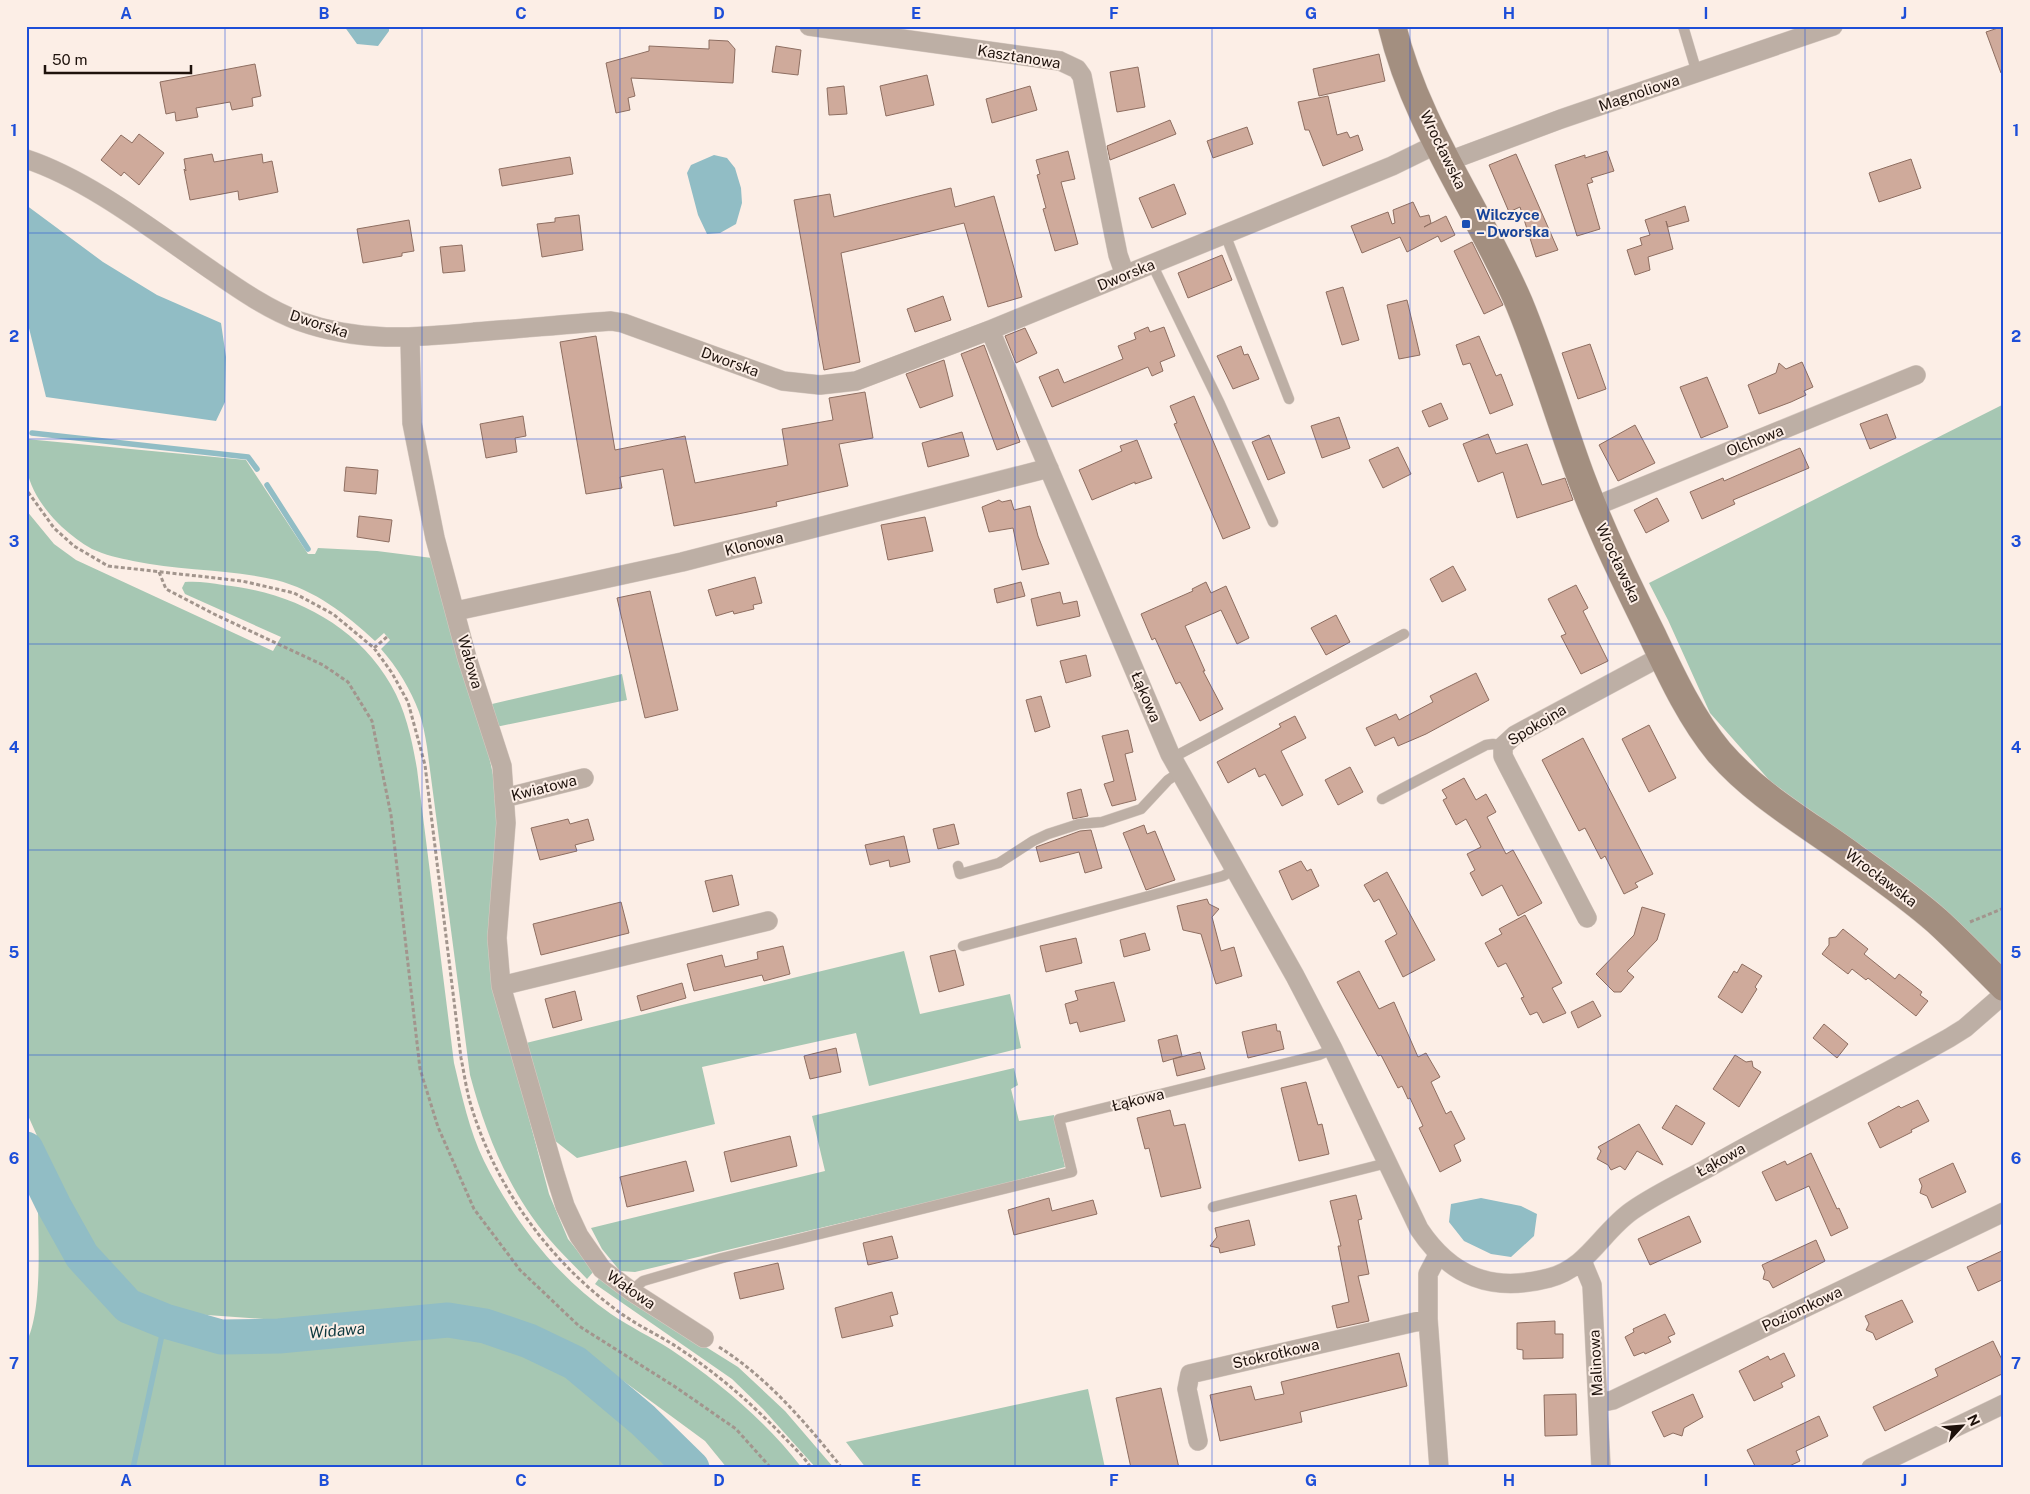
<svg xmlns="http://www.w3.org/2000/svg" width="2030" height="1494" viewBox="0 0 2030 1494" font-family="'Public Sans',sans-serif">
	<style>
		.green { fill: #a6c7b3 }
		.water { fill: #91bdc5 }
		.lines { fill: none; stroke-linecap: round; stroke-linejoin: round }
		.stream { stroke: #91bdc5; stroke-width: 5.5 }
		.river { stroke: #91bdc5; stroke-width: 35 }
		.building { fill: #cfaa9b; stroke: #8e6e61 }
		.lane-casing { stroke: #d8cbc3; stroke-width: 11 }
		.street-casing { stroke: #d8cbc3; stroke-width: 20 }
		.secondary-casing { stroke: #d8cbc3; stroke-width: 29 }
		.path { stroke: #a2958d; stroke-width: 3; stroke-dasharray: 4 2.5; stroke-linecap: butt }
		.lane { stroke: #bdafa5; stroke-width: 10 }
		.street { stroke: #bdafa5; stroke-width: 19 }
		.secondary { stroke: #a38f80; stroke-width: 28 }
		.grid { fill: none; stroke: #1d4ed8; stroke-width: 1; stroke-opacity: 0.55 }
		.transit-dot { fill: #1a4fb4; stroke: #fceee6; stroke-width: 2 }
		.labels { text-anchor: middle; stroke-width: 4; stroke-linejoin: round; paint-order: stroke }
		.street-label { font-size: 15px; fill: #1e120c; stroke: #fceee6 }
		.transit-label { font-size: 15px; font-weight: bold; fill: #164399; stroke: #fceee6; text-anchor: start }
		.water-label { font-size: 16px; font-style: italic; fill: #0e393f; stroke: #fceee6 }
		.neatline { fill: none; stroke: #1d4ed8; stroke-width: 2 }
		.grid-label { font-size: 16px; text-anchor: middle; font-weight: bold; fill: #1d4ed8 }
	</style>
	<rect width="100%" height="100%" fill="#fceee6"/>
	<path class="green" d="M2004 404V972L1842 835 1770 781 1710 713 1668 620 1649 583Z
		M26 439 246 460 308 554H315L318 548 377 551 432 558 486 742 500 807 496 993 549 1194 568 1239 594 1271 587 1279C575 1266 561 1253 550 1240 509 1192 486 1135 470 1075L427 747C425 735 423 723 419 712 411 690 397 667 381 649L390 640 384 633 375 641C346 614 315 590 276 580 229 569 180 571 133 561 119 558 105 555 92 549 81 543 71 535 62 527 47 513 30 491 27 469 25 460 26 449 26 439Z
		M26 510 54 544 76 560 273 651 281 637 185 594 182 588 185 582C198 581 211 583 223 585 291 592 356 624 391 685 406 711 412 740 417 769L454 1063C462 1096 469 1130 484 1161 514 1221 556 1276 611 1314 630 1327 651 1337 670 1349 719 1382 766 1421 802 1468H727L705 1441 584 1352 526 1324 439 1307 363 1315 277 1320 193 1314 135 1293 102 1264 70 1210 26 1111Z
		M622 674 627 700 496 727 492 704Z
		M904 951 920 1014 1010 994 1021 1048 869 1086 856 1033 702 1067 715 1124 577 1158 554 1140 526 1043Z
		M1014 1068 1018 1085 1011 1089 1019 1121 1054 1115 1065 1167 993 1187 635 1272 620 1271 602 1249 591 1228 825 1171 812 1116Z
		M38 1202 64 1252 84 1282 115 1314 152 1333 210 1346 281 1351 388 1339 451 1336 510 1345 556 1365 670 1457 678 1468H26V1343C43 1310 38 1240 38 1202Z
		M601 1276 650 1312 738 1367 785 1411 834 1468H816L763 1409 732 1379 595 1284Z
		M1088 1389 1105 1468H866L846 1442Z"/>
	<path class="water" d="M344 26H389V31L378 46 357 44Z
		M714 155 727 158 735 168 741 188 742 203 736 224 720 233 707 234 698 215 687 173 691 165Z
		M26 205 103 262 157 295 221 323 226 357 225 402 216 421 46 397 26 316Z
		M1481 1198 1521 1206 1537 1214 1534 1236 1511 1257 1491 1254 1464 1241 1449 1222 1451 1204Z"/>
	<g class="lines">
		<path class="stream" d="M32 433 248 457 257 469
			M267 485 308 549
			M133 1468 165 1321"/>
		<path class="river" d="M26 1149 54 1206 82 1256 128 1306 165 1321 221 1337 279 1336 448 1320 485 1326 529 1341 575 1363 643 1420 692 1468"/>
	</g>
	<path class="building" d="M2004 26V72L2001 73 1986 32Z
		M709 40 728 41 735 49 733 83 631 78 635 96 628 98 630 110 616 113 606 63 649 51V46L709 49Z
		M776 46 801 50 798 75 772 72Z
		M1379 54 1385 81 1319 96 1313 69Z
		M255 64 261 96 252 98 253 106 232 110 230 102 196 108 198 117 176 121 175 112 166 114 160 82Z
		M1138 67 1145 107 1117 112 1110 72Z
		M927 75 934 105 886 116 880 86Z
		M844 86 847 114 829 115 827 88Z
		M1030 86 1037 110 992 123 986 99Z
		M1328 96 1337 135 1347 132 1350 138 1358 135 1363 150 1323 166 1309 130H1305L1298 102Z
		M1170 120 1176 134 1110 160 1107 146Z
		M1247 127 1253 144 1213 158 1207 141Z
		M139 134 164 153 139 185 124 172 121 176 101 160 121 135 132 143Z
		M1068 151 1075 179 1061 182 1078 244 1055 251 1043 209 1046 208 1037 175 1040 174 1036 160Z
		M1607 151 1614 171 1591 178 1593 182 1587 184 1600 229 1577 236 1555 165 1585 155V158Z
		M212 154 214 162 262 154 263 163 272 161 278 192 239 200 238 191 190 200 184 169 186 171 184 159Z
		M1516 154 1558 250 1536 257 1520 207 1509 212 1489 165Z
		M570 157 573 174 502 186 499 169Z
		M1911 159 1921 188 1879 202 1869 173Z
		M1174 184 1186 214 1152 228 1139 198Z
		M951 188 955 207 994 196 1022 297 988 307 964 223 841 253 860 362 824 370 794 200 830 194 834 217Z
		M1413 202 1420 217 1429 215 1431 223 1424 227 1446 216 1455 235 1441 242 1438 236 1407 252 1400 237 1362 253 1351 226 1388 212 1392 224 1395 223 1393 210Z
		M1685 206 1689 221 1668 227 1666 221 1673 249 1648 257 1650 270 1635 275 1627 250 1642 245 1640 238 1650 235 1645 220Z
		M579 215 583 250 542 257 537 224 555 222V218Z
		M409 220 414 251 402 253V256L363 263 357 229Z
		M1472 242 1503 305 1484 314 1454 251Z
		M462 245 465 271 443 273 440 247Z
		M1222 255 1232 280 1188 298 1178 273Z
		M1343 287 1359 340 1342 345 1326 292Z
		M943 296 951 320 915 332 907 309Z
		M1407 300 1420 355 1399 359 1387 305Z
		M1148 327 1150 332 1164 327 1175 356 1160 362 1163 371 1152 376 1148 367 1052 407 1039 377 1058 369 1064 383 1123 359 1118 346 1136 339 1134 333Z
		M1025 328 1037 353 1016 363 1005 336Z
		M596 336 615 450 685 436 695 483 788 465 782 429 833 420 829 398 865 392 873 438 839 444 848 486 776 502 777 506 738 514 674 526 663 469 620 477 622 488 586 494 560 342Z
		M1479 336 1496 376 1501 374 1513 405 1490 414 1470 363 1463 365 1456 345Z
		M1590 344 1606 389 1578 399 1562 353Z
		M984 345 1020 442 997 450 961 354Z
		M1241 346 1244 355 1248 354 1259 379 1233 389 1217 356Z
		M944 360 953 396 920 408 906 374Z
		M1802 362 1813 387 1804 391 1806 395 1791 402 1759 414 1748 385 1776 373 1779 363 1786 369Z
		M1707 377 1728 427 1701 438 1680 387Z
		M1194 396 1250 528 1223 539 1174 424 1177 423 1170 406Z
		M1441 403 1448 419 1429 427 1422 411Z
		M1887 414 1896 438 1870 449 1860 424Z
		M523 416 526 436 515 438 517 452 486 458 480 424Z
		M1339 417 1350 448 1322 458 1311 426Z
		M1635 425 1655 463 1618 481 1599 445Z
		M962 432 969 456 928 467 922 443Z
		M1488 434 1496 454 1527 444 1542 485 1565 478 1573 500 1517 518 1503 472 1478 482 1463 444Z
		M1269 435 1285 473 1268 480 1252 442Z
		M1137 440 1152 478 1135 484V482L1092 500 1079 470 1122 451 1120 446Z
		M1398 447 1411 474 1383 488 1369 460Z
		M1800 448 1809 468 1733 500 1735 504 1702 519 1690 492 1723 478 1724 481Z
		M346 467 378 470 376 494 344 491Z
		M1657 498 1669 521 1646 533 1634 510Z
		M999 500 1002 502 1011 500 1014 510 1030 506 1038 536 1049 564 1022 570 1013 528 989 532 982 507Z
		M359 516 392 520 389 542 357 537Z
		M925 517 933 551 888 560 881 525Z
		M1453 566 1466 590 1442 602 1430 579Z
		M755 577 762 603 753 605 754 609 734 614 733 611 716 616 708 590Z
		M1021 582 1025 596 997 603 994 589Z
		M1206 582 1211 593 1226 586 1249 638 1237 644 1221 610 1185 626 1205 671H1203L1223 709 1200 721 1180 682 1176 684 1155 638 1152 640 1141 614 1193 591 1192 589Z
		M1576 585 1588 608 1583 611 1608 661 1581 674 1561 636 1566 634 1548 599Z
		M650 591 678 710 645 718 617 598Z
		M1060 592 1063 604 1077 601 1080 616 1037 626 1031 599Z
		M1336 615 1350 642 1326 655 1311 628Z
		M1086 655 1091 676 1066 683 1060 661Z
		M1476 673 1489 700 1426 734 1398 746 1394 737 1375 746 1366 728 1396 714 1399 720 1433 702 1430 696Z
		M1041 696 1050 727 1035 732 1026 700Z
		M1295 716 1306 738 1281 751 1303 795 1282 806 1265 774 1259 777 1255 768 1228 783 1217 762 1281 727 1279 724Z
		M1649 725 1676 778 1649 792 1622 739Z
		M1128 730 1133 752 1125 754 1136 800 1112 806 1104 784 1114 781 1102 736Z
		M1583 738 1653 874 1635 883 1638 887 1624 894 1605 856 1601 859 1585 828 1579 831 1542 760Z
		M1350 767 1363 792 1338 805 1325 780Z
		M1464 778 1476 800 1486 794 1496 812 1487 817 1506 854 1513 850 1542 903 1518 916 1502 885 1482 896 1470 873 1475 870 1467 854 1481 847 1466 819 1456 825 1443 800 1447 798 1442 790Z
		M1081 789 1088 816 1073 819 1067 793Z
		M568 819 570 824 588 819 594 840 575 845 577 851 540 860 531 828Z
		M954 824 959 844 938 849 933 829Z
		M1144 825 1147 834 1155 831 1175 880 1146 890 1123 833Z
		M1091 830 1102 868 1085 873 1079 852 1040 862 1036 847 1080 831Z
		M904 836 910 862 890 867 889 860 870 865 865 845Z
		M1301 861 1307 871 1311 869 1319 886 1292 900 1279 871Z
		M1387 872 1435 960 1403 977 1385 941 1397 934 1379 899 1374 902 1364 885Z
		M732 875 739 905 713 912 705 881Z
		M1207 899 1209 904 1219 909 1212 917 1221 951 1234 947 1242 976 1216 984 1201 934 1183 930 1177 906Z
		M621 902 629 933 541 955 533 924Z
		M1642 907 1665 914 1657 940 1627 971 1634 977 1621 992H1614L1596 974 1634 935Z
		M1525 915 1562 983 1552 988 1566 1013 1543 1023 1537 1012 1530 1015 1521 998 1524 997 1506 963 1498 967 1485 943 1502 934 1499 929Z
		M1843 929 1868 949 1864 954 1895 979 1899 974 1922 992 1920 995 1928 1001 1916 1016 1868 978 1866 980 1852 969 1848 974 1822 954 1829 945V938L1836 937Z
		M1145 933 1150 950 1124 957 1120 940Z
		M1076 938 1082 963 1046 972 1040 946Z
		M783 946 790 974 764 981 762 975 694 991 687 964 722 955 725 967 758 959 757 952Z
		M955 950 964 985 939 992 930 956Z
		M1742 964 1762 976 1755 987 1757 989 1742 1013 1718 997 1734 971 1737 973Z
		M1359 971 1379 1009 1394 1002 1418 1057 1426 1053 1440 1077 1431 1082 1446 1114 1451 1111 1465 1139 1454 1145 1461 1161 1440 1172 1419 1128 1423 1126 1410 1098 1408 1099 1402 1086 1398 1088 1381 1055 1378 1056 1337 982Z
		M1114 982 1125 1021 1080 1032 1077 1022 1070 1024 1065 1004 1078 1000 1075 991Z
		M682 983 686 998 641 1011 637 996Z
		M575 991 582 1020 553 1028 545 999Z
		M1593 1001 1601 1016 1578 1028 1571 1012Z
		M1276 1024 1277 1031H1280L1284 1049 1248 1058 1242 1032Z
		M1824 1024 1848 1044 1837 1058 1813 1038Z
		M1177 1035 1182 1056 1163 1062 1158 1040Z
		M836 1048 841 1072 810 1079 804 1056Z
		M1200 1052 1205 1069 1177 1076 1173 1059Z
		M1735 1055 1746 1062 1752 1061 1753 1067 1761 1072 1739 1107 1713 1089Z
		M1306 1082 1318 1125 1322 1124 1329 1154 1299 1161 1281 1088Z
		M1918 1100 1929 1121 1911 1130 1912 1132 1880 1148 1868 1123 1899 1106 1901 1108Z
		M1676 1105 1705 1123 1692 1145 1662 1128Z
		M1170 1110 1174 1126 1185 1124 1201 1188 1161 1197 1149 1148 1145 1149 1137 1118Z
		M1639 1124 1663 1165 1637 1151 1625 1170 1620 1166 1611 1170 1608 1165 1597 1159 1601 1151 1598 1147Z
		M790 1136 797 1166 731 1182 724 1152Z
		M1811 1153 1837 1209 1839 1208 1848 1228 1831 1236 1809 1186 1776 1201 1762 1172 1785 1161 1787 1165Z
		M686 1161 694 1191 627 1207 620 1177Z
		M1953 1163 1966 1192 1932 1208 1927 1196 1920 1193 1922 1186 1919 1179Z
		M1356 1195 1362 1219 1358 1220 1369 1274 1358 1276 1369 1321 1337 1328 1332 1306 1349 1302 1338 1246H1341L1330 1201Z
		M1049 1198 1052 1211 1093 1200 1097 1214 1014 1235 1008 1210Z
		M1689 1216 1701 1242 1650 1265 1638 1239Z
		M1249 1220 1255 1245 1220 1253 1219 1248 1210 1246 1217 1237 1215 1228Z
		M892 1236 898 1258 868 1265 863 1243Z
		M1816 1240 1825 1261 1773 1288 1769 1281 1763 1279 1765 1272 1762 1265Z
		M2004 1250V1279L1978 1291 1967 1267Z
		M778 1263 784 1289 740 1299 734 1273Z
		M892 1292 898 1314 890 1316 893 1326 842 1338 835 1308Z
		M1902 1300 1913 1322 1876 1340 1873 1333 1866 1330 1869 1324 1865 1316Z
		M1665 1314 1675 1334 1668 1337 1671 1342 1645 1354 1644 1352 1634 1356 1625 1337 1634 1332 1633 1329Z
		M1555 1321V1334H1563V1358L1523 1359V1350L1517 1349V1323Z
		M1993 1341 2004 1364V1373L1885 1431 1873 1407 1938 1376 1935 1369Z
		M1399 1353 1407 1386 1300 1412 1302 1422 1220 1441 1210 1395 1251 1386 1255 1400 1284 1394 1281 1382Z
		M1784 1353 1795 1376 1781 1383 1783 1387 1754 1401 1739 1371 1768 1356 1770 1360Z
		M1161 1388 1179 1468H1131L1116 1398Z
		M1576 1394 1577 1435 1545 1436 1544 1395Z
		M1693 1394 1703 1417 1684 1428 1682 1436 1673 1433 1664 1437 1652 1412Z
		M1819 1416 1828 1436 1796 1451 1800 1461 1785 1468H1756L1747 1450Z"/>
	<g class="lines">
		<g class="lane-casing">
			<path id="lane" d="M1683 26 1697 73
				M1225 234 1289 399
				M1152 264 1220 404 1273 522
				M1172 758 1404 634
				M1382 799 1486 745 1493 744 1503 746
				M958 866 960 874 999 863 1033 841 1048 834 1079 824 1102 822 1141 809 1168 780 1180 772
				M963 946 1223 876 1235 869
				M1213 1207 1379 1165 1387 1161
				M631 1291 643 1281 722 1258 1072 1172 1059 1119 1319 1055 1333 1049"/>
		</g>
		<g class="street-casing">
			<path id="street" d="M809 26 1060 61 1077 69 1082 76 1118 255 1125 275
				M26 159C90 180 158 234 214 272 240 290 269 310 299 321 361 343 412 338 475 332 520 329 565 324 611 321L623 323 783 381 820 385 856 381 990 330 1392 166 1437 144
				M1446 162 1561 119 1833 26
				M990 330 1170 754 1295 976 1333 1049 1419 1229C1451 1277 1492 1293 1549 1278 1588 1268 1602 1231 1633 1210 1656 1194 1682 1182 1706 1169 1786 1123 1869 1083 1949 1038L1965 1028 2004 994
				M410 338 412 423 435 538 467 658 502 766 506 823 497 938 501 986 768 921
				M1593 507 1916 375
				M456 611 682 562 1049 468
				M504 798 584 778
				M1587 918 1507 764 1503 756V746L1515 735 1662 656
				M501 986 555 1174 565 1206 579 1236 602 1269 631 1291 704 1338
				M1438 1255 1428 1274V1319L1439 1468
				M1582 1261 1592 1285 1601 1468
				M1599 1403 1613 1400 2004 1212
				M1198 1441 1187 1389 1190 1374 1428 1319
				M1871 1468 2004 1404"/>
		</g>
		<g class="secondary-casing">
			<path id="secondary" d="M1392 26C1416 126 1479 210 1519 303 1543 361 1560 421 1582 480 1602 533 1627 584 1652 635 1671 675 1691 718 1719 752 1756 795 1808 824 1853 857 1881 877 1911 898 1937 921 1960 942 1982 965 2004 987"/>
		</g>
		<path class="path" d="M26 486 28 492 54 528 74 546 108 566 242 581 294 593 333 614 374 648 392 673 408 702 425 765 461 1058C464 1072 466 1088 470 1102 494 1185 547 1258 615 1309 634 1324 657 1334 677 1347 715 1372 749 1401 781 1434 791 1445 803 1455 811 1468
			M159 572 166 589 214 614 323 665 348 682 372 721 391 815 420 1069 438 1127 474 1209 520 1270 579 1326 677 1388 736 1429 771 1468
			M374 648 388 636
			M1970 922 2004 908
			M719 1347C768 1378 806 1423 842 1468"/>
		<use href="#lane" class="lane"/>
		<use href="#street" class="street"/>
		<use href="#secondary" class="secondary"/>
	</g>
	<path class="grid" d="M225 26V1468M422 26V1468M620 26V1468M818 26V1468M1015 26V1468M1212 26V1468M1410 26V1468M1608 26V1468M1805 26V1468M26 233H2004M26 439H2004M26 644H2004M26 850H2004M26 1055H2004M26 1261H2004"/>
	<rect class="transit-dot" x="1461" y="219" width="10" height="10" rx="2.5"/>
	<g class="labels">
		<g class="street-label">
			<text transform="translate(1019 57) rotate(9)" y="5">Kasztanowa</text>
			<text transform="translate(1639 93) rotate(-19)" y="5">Magnoliowa</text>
			<text transform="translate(1443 150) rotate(64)" y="5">Wrocławska</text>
			<text transform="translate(1126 275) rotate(-22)" y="5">Dworska</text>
			<text transform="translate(319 324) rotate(18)" y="5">Dworska</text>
			<text transform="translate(730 362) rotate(20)" y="5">Dworska</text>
			<text transform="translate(1755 441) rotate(-22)" y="5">Olchowa</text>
			<text transform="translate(754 544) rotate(-14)" y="5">Klonowa</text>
			<text transform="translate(1618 563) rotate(65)" y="5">Wrocławska</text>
			<text transform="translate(470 662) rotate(74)" y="5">Wałowa</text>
			<text transform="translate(1146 697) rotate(67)" y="5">Łąkowa</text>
			<text transform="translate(1537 725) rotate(-31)" y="5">Spokojna</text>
			<text transform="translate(544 788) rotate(-14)" y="5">Kwiatowa</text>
			<text transform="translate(1881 878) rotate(37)" y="5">Wrocławska</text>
			<text transform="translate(1138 1100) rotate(-14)" y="5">Łąkowa</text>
			<text transform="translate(1721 1160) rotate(-29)" y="5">Łąkowa</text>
			<text transform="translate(631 1290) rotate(35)" y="5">Wałowa</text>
			<text transform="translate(1802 1309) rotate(-25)" y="5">Poziomkowa</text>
			<text transform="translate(1276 1354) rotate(-13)" y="5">Stokrotkowa</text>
			<text transform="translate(1596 1363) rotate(-93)" y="5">Malinowa</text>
		</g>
		<g class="transit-label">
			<text x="1476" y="220">Wilczyce<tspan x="1476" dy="17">– Dworska</tspan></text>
		</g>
		<g class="water-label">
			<text transform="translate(337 1330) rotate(-5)" y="6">Widawa</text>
		</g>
	</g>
	<rect width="2030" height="1494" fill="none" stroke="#fceee6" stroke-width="55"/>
	<g transform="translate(1962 1426) rotate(64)" stroke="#fceee6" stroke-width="4" paint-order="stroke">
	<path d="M0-4L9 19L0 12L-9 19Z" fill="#1e120c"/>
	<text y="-8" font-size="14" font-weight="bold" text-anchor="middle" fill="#1e120c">N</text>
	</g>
	<path d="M45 65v8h146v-8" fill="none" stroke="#1e120c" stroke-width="2.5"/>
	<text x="52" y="65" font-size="15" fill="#1e120c" stroke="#fceee6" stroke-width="4" paint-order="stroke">50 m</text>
	<rect x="28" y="28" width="1974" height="1438" class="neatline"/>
	<g class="grid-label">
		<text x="126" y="19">A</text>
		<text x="324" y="19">B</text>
		<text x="521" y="19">C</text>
		<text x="719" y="19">D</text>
		<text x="916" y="19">E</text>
		<text x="1114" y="19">F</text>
		<text x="1311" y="19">G</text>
		<text x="1509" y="19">H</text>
		<text x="1706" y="19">I</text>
		<text x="1904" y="19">J</text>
		<text x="14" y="136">1</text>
		<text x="2016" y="136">1</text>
		<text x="14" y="342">2</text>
		<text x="2016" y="342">2</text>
		<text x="14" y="547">3</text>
		<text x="2016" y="547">3</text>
		<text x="14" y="753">4</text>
		<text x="2016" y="753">4</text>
		<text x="14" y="958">5</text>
		<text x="2016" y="958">5</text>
		<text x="14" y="1164">6</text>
		<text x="2016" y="1164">6</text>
		<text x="14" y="1369">7</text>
		<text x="2016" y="1369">7</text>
		<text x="126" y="1486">A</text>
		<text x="324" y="1486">B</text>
		<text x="521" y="1486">C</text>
		<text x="719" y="1486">D</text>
		<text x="916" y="1486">E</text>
		<text x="1114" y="1486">F</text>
		<text x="1311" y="1486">G</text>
		<text x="1509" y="1486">H</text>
		<text x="1706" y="1486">I</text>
		<text x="1904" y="1486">J</text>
	</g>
</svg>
